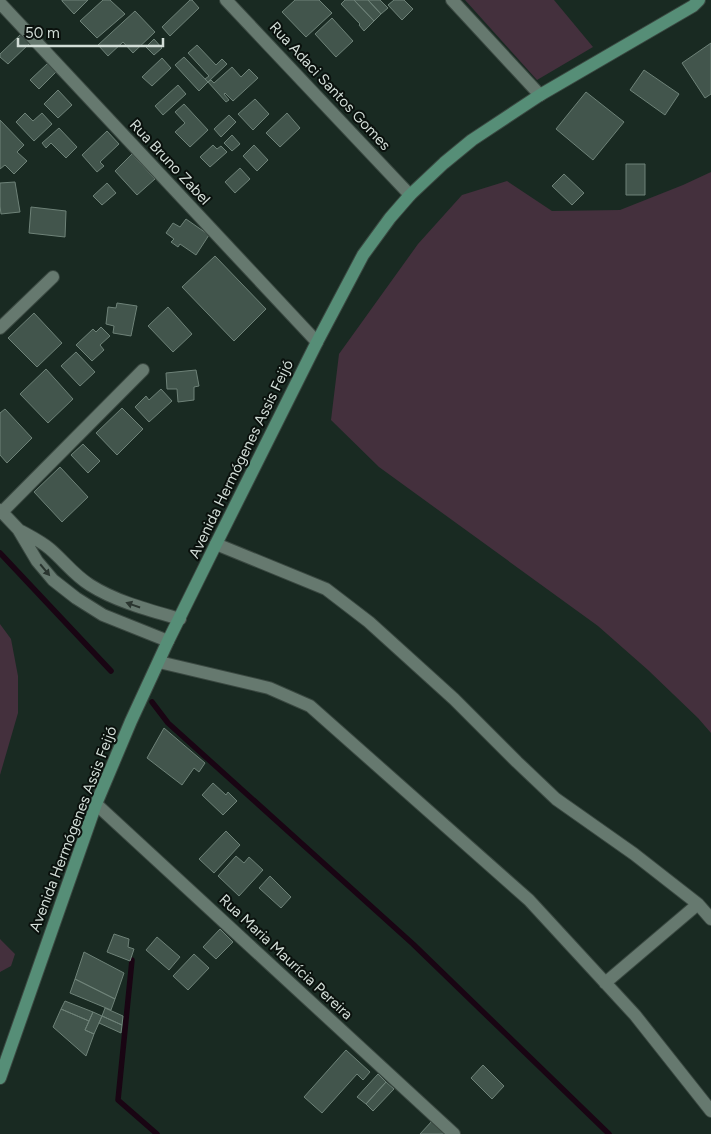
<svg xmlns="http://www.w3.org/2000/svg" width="711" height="1134" viewBox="0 0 711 1134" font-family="Figtree,sans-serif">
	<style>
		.green { fill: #44303d }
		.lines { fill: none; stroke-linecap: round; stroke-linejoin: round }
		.stream { stroke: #190513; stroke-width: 5.5 }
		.building { fill: #42554c; stroke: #6e8278 }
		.minor-casing { stroke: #3a4841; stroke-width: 14 }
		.secondary-casing { stroke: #3a4841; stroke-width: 14 }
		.minor { stroke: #66796f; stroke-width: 12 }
		.secondary { stroke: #568e77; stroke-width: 12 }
		.oneway { fill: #2a352f }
		.labels { text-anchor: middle; stroke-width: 4; stroke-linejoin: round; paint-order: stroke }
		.street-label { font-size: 15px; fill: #d2ddd7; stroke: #0a110d }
	</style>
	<rect width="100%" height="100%" fill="#192a22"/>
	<path class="green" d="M465 0H554L593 47 537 80Z
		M711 172V733L698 718 648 670 598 626 379 467 331 420 339 354 418 244 462 195 507 181 552 211 620 210 683 185Z
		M0 624 11 639 18 676V713L0 775Z
		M0 939 15 954 11 966 0 972Z"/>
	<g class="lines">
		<path class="stream" d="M0 553 111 671
			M152 702 168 723 413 944 609 1134
			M132 960 118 1100 157 1134"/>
	</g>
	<path class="building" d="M62 0H88L74 14 62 1Z
		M103 0H110L125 14 97 38 80 21Z
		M190 0H192L199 8 170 36 162 27Z
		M295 0H319L332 13 306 37 282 12Z
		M345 0H354L374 21 364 31 359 25 360 24 341 4Z
		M354 0H368L381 14 374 21Z
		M368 0H380L388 8 381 14Z
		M394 0H404L413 9 402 20 388 5Z
		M135 11 155 32 133 53 123 42 108 56 98 45Z
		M332 18 353 41 336 57 315 34Z
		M21 34 30 43 8 64 0 57V54Z
		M154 39 162 48 154 55 146 47Z
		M711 43V94L705 98 682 63Z
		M197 45 216 65 222 59 227 64 208 82 205 79 209 76 188 53Z
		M184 57 208 82 199 91 175 65Z
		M162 58 171 68 152 86 142 77Z
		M48 63 56 72 39 89 30 80Z
		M232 67 241 77 249 69 258 78 233 101 225 93 224 94 229 100 226 102 208 82 211 80 214 83Z
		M644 70 679 94 665 115 630 90Z
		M178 85 186 94 163 115 155 106Z
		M58 90 72 105 58 118 44 104Z
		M586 92 624 122 593 160 556 129Z
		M255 99 269 114 253 130 238 114Z
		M184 104 208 130 190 147 175 132 185 123 175 112Z
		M25 113 33 121 42 113 52 124 34 141 16 122Z
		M287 113 300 128 280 147 266 133Z
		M229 115 236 122 221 137 214 129Z
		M0 120 24 145 17 152 27 161 14 174 5 165 0 169Z
		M59 128 77 147 66 158 51 143 46 148 42 143Z
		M107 131 119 144 100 162 104 166 97 172 82 155Z
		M232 135 240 144 232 151 224 143Z
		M213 145 217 149 221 146 227 152 210 167 200 157Z
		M254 145 268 160 257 171 243 156Z
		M132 154 155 179 137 195 115 171Z
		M626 164H645V195H626Z
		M240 168 250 179 235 193 225 182Z
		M564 174 584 193 572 205 552 186Z
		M15 182 20 212 1 214 0 206V183Z
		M107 183 116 193 102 205 93 196Z
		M31 207 66 211 65 237 29 233Z
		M186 219 209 235 196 255 180 244 178 247 171 242 174 239 166 233 173 223 180 227Z
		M215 256 266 309 234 341 182 287Z
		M117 303 137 306 131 336 113 333 114 326 106 324 108 307 116 308Z
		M168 307 192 334 173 352 148 326Z
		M34 313 62 343 37 367 8 338Z
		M101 327 110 336 100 345 104 350 92 361 76 345 93 329 96 332Z
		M76 352 95 372 80 386 61 366Z
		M46 369 73 399 48 423 20 394Z
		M196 370 199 386 194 387V400L178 402 177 389H167L166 373Z
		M161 389 172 401 149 422 135 407 146 396 149 400Z
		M122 408 143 429 117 455 96 433Z
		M5 409 32 438 7 463 0 455V413Z
		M83 444 100 461 88 473 71 455Z
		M60 467 88 497 62 522 34 492Z
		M164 728 205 763 199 772 194 768 182 785 147 758Z
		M213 783 226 795 228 792 237 801 223 815 202 795Z
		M226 831 240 845 214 873 199 859Z
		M236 856 244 863 249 857 263 870 239 896 218 876Z
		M270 876 291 897 281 908 259 888Z
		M220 929 233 942 216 959 203 947Z
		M114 934 129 939 128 947 134 949 130 961 107 952Z
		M157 937 180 957 169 970 146 950Z
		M84 952 124 973 115 999 75 979Z
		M194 954 209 968 188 990 173 976Z
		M75 979 115 999 111 1010 70 993Z
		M65 1001 93 1012 89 1021 61 1009Z
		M105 1008 123 1016 122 1025 102 1016Z
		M61 1009 89 1021 85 1030 94 1034 86 1056 53 1027Z
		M93 1012 102 1016 94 1034 85 1030Z
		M102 1016 122 1025 121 1033 99 1023Z
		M346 1050 370 1072 363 1080 357 1074 322 1113 304 1097Z
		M483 1065 504 1086 492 1099 471 1078Z
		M378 1074 386 1082 366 1104 357 1097Z
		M386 1082 394 1089 373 1111 366 1104Z
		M432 1121 446 1134H420Z"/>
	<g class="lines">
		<g class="minor-casing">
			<path id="minor" d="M226 0 410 195
				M452 0 540 95
				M0 3 317 342
				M0 328 53 277
				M0 510 18 529 37 561 53 580 76 598 103 615 168 641
				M2 512 143 370
				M21 531C30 536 42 542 50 549 64 561 74 575 90 585 117 602 149 610 180 619
				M216 544 326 589 369 622 454 699 517 762 556 799 634 854 698 904 711 919
				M159 662 269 688 310 706 529 900 635 1015 711 1111
				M96 804 454 1134
				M605 983 698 904"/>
		</g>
		<g class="secondary-casing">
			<path id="secondary" d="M0 1078 96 804 131 721 168 641 216 544 317 342 363 255 390 218 410 195 444 163 472 140 540 95 693 6 699 0"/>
		</g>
		<use href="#minor" class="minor"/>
		<use href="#secondary" class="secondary"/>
	</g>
	<defs><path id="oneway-solid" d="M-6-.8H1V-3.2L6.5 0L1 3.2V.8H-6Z" transform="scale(1.25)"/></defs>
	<g class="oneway">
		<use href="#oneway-solid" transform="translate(45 570) rotate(50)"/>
		<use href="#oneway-solid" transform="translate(133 605) rotate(-161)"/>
	</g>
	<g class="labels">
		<g class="street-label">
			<text transform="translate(330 86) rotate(47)" y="5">Rua Adaci Santos Gomes</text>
			<text transform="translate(170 162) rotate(47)" y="5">Rua Bruno Zabel</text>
			<text transform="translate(241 459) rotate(-64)" y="5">Avenida Hermógenes Assis Feijó</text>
			<text transform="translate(73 829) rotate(-69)" y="5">Avenida Hermógenes Assis Feijó</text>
			<text transform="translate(286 957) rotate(43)" y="5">Rua Maria Maurícia Pereira</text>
		</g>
	</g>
	<path d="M18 38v8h145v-8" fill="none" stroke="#d2ddd7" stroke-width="2.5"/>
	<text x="25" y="38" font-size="15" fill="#d2ddd7" stroke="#0a110d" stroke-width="4" paint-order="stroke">50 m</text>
</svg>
